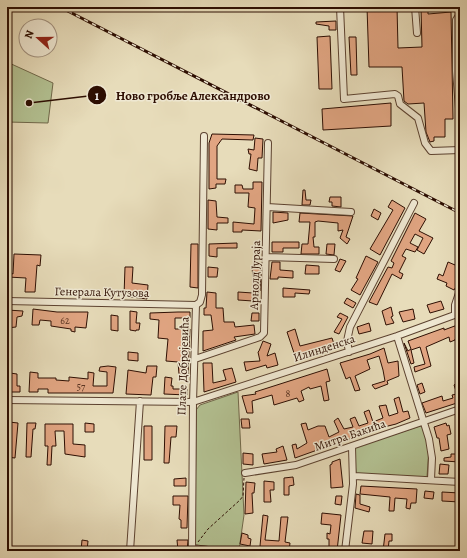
<svg xmlns="http://www.w3.org/2000/svg" width="467" height="558" viewBox="0 0 467 558" font-family="Alegreya,serif">
	<style>
		.green { fill: #b3c192; stroke: #70684a }
		.building { fill: #e1a582; stroke: #2d0e02 }
		.lines { fill: none; stroke-linecap: round; stroke-linejoin: round }
		.minor-casing { stroke: #5c4230; stroke-width: 8 }
		.path { stroke: #2d0e02; stroke-width: 1; stroke-dasharray: 3 2; stroke-linecap: butt }
		.minor { stroke: #efe8d2; stroke-width: 6 }
		.rail-casing { stroke: #2d0e02; stroke-width: 3 }
		.rail { stroke: #efe8d2; stroke-width: 1.5; stroke-dasharray: 4.5; stroke-linecap: butt }
		.labels { text-anchor: middle; stroke-width: 3; stroke-linejoin: round; paint-order: stroke }
		.number-label { font-size: 10px; fill: #5a3422 }
		.street-label { font-size: 12px; fill: #2d0e02; stroke: #efe8d2 }
		.leader { fill: none; stroke: #2d0e02; stroke-width: 1.5 }
		.callout-dot { fill: #2d0e02; stroke: #efe8d2; stroke-width: 1.5 }
		.mark-label { font-size: 12px; text-anchor: middle; font-weight: bold; fill: #fff }
		.callout-label { font-size: 13px; text-anchor: middle; font-weight: bold; fill: #2d0e02; stroke: #efe8d2; stroke-width: 3; stroke-linejoin: round; paint-order: stroke }
	</style>
	<rect width="100%" height="100%" fill="#e7dcba"/>
	<filter id="stains"><feTurbulence type="fractalNoise" baseFrequency=".005" numOctaves="4"/><feColorMatrix values="0 0 0 0 .2 0 0 0 0 .09 0 0 0 0 .02 0 0 0 .5 -.17"/></filter>
	<radialGradient id="worn" r=".72"><stop offset=".6" stop-color="#630" stop-opacity="0"/><stop offset="1" stop-color="#630" stop-opacity=".3"/></radialGradient>
	<path class="green" d="M7 62 53 83 48 123 7 122Z
		M238 392 244 515 239 550 195 545 196 410 200 405Z
		M423 425 429 447 427 477 356 474 354 448Z"/>
	<path class="building" d="M367 7H397L398 48 422 47 421 8 428 7V14L451 12 453 119H445V137H434V141L430 142 426 132 424 103 408 104 404 101 402 67H369Z
		M336 21V30H329V26L316 24V22Z
		M330 36 332 89H319L317 37Z
		M349 37H356L357 75H351Z
		M391 103V126L323 130 322 109Z
		M212 134 254 135 253 140 222 139 217 146V179H226L225 184H216V188L209 189V143Z
		M255 138 263 139 262 158H258L257 171 249 169 251 154H249L248 149 254 150Z
		M253 182H262L261 231 242 230V232H233V222L254 224 255 208 248 207 249 193H235V185H242L243 189H253Z
		M303 190H305L306 200H311L310 205H302Z
		M330 197H341V207L332 206V202H329Z
		M208 200 216 201 217 217 228 218V223H217V230L208 229Z
		M392 200 405 208 380 255 370 249 393 210 388 207Z
		M374 209 381 213 378 220 371 216Z
		M273 212 288 213V220L273 223Z
		M300 213 353 216 346 237 350 239 347 244 340 238 343 230 338 231V223L318 221 315 222V237H313L314 247H319V254H301L302 244H308L310 222H299Z
		M415 213 426 219 419 231 433 238 424 254 417 250 423 238 415 234 410 243 418 247 415 252 406 249 402 256 406 258 399 272 403 274 401 279 392 274 377 305 369 302 388 267 392 268 394 263 391 261Z
		M272 242H299V248H283V252H272Z
		M237 243V248H217V257L209 256V244Z
		M191 244H198V288L190 287Z
		M327 244H335L334 255 326 254Z
		M460 252V280L454 290 446 286 447 283 437 279 439 274 443 276 448 262 455 265Z
		M14 254 41 255 40 266 37 265 35 292H25L26 278 8 277V272L13 274Z
		M366 256 378 262 360 295 351 290 358 279 356 278Z
		M340 259 346 261 340 272 335 270Z
		M272 262H280V270L293 271V278L278 277V279H270Z
		M306 265 319 266V274H305Z
		M125 267H133L132 283 148 285 147 299 124 296Z
		M208 267 218 268 217 277H208Z
		M252 268H261L260 291H254L255 277H253Z
		M283 288 310 290 309 294 295 293V297H283Z
		M207 292 216 293V308H223L224 322H234L235 327 254 325 255 334 234 337 236 340 203 351V331L213 330 211 315H204V308H206Z
		M238 292 253 293V301L238 300Z
		M347 298 356 303 353 308 344 303Z
		M441 301 444 309 430 313 427 305Z
		M391 307 393 316 391 317 394 323 386 325 382 311Z
		M33 309 57 312H88L86 328 75 327V332L71 331V329L51 326V321L40 320 39 325H32Z
		M413 309 415 319 403 322 399 312Z
		M7 310 23 311 22 316 17 317 16 327 7 328Z
		M130 311 137 312 136 323H140L139 330H136V331L130 330Z
		M178 312H190V318H175V329H190L188 374H179L178 362 166 361 168 339 158 338 159 320 150 319V313Z
		M252 313H259V321H251Z
		M340 313 348 317 339 334 334 332 342 319 337 317Z
		M111 315 118 316V331L111 330Z
		M369 323 371 331 359 334 357 327Z
		M460 324V336L455 339V340L450 342 449 337 426 347 431 366 415 372 414 367 425 364 420 347 411 350 414 363 411 364 404 343 408 351 411 349 408 341 444 328V330Z
		M295 329 300 346 332 338 334 344 295 356 287 332Z
		M263 341 271 344 267 356 275 353 278 365 267 368 266 365 246 371 244 362 260 361 258 352 259 351Z
		M384 348 388 363 398 361 399 376 387 381 388 384 375 389 372 385 385 381 383 370 379 356 367 360 370 369 355 376 360 390 355 391 350 377 346 379 340 363 370 354Z
		M128 352 138 353V361L128 360Z
		M203 363H212L213 383 226 380 223 370 232 368 236 382 204 392Z
		M108 366 116 367 113 393H48V389H38V392H29L30 372 38 373V378H56V380L69 381V377L88 379V372L94 373 93 386H107V372L99 371 100 367Z
		M147 366H157L156 377H153L151 395 126 394 128 370 146 373Z
		M327 369 330 381 326 382 329 400 324 401 321 386 310 389 309 387 301 391 304 400 299 402 297 398 274 405 272 395 252 401 253 413H247L242 396 256 394 255 392Z
		M10 373 17 374V386H20V392H9Z
		M165 377 172 378 171 386H173V389H187V395L164 394Z
		M458 382 460 402 426 413 422 403 442 396 443 401 453 398 452 395 457 394 454 385Z
		M422 383 425 392 420 394 417 385Z
		M399 397 403 412 408 411 410 418 396 424 364 432V433L349 439 334 441V444L295 458 292 445 296 444 297 449 307 443 301 424 306 423 308 430 318 426H325L329 437 339 432 334 421 338 418 344 429 353 427 350 419 355 417 359 426 368 423 364 412 369 410 373 422 383 418 379 406 386 405 389 416 398 413 394 399Z
		M241 419H249L250 428H242Z
		M9 422 18 423 15 458 7 457Z
		M27 423H36L35 429H33L31 457H26Z
		M85 423 94 424V432H85Z
		M446 423 447 426 449 425 451 434 447 435 449 449 441 451 439 438H437L434 427Z
		M45 424H73V444L85 445V457L65 454 64 431H55L56 446H52L51 465H47L48 446H45Z
		M144 426H152V460H144Z
		M165 426H177L176 437H171L169 463H164Z
		M283 446 287 460 264 464 262 454 277 452 276 449Z
		M243 453 253 454V465L243 464Z
		M451 454H456V457H460V462L444 461V458L451 457Z
		M340 459 343 487 331 488 330 465 332 464V462Z
		M440 464 449 465 448 474H439Z
		M293 477 294 485 289 486V495H284V478Z
		M186 478V486H174V479Z
		M264 481 274 482V490H270L271 502H264Z
		M246 482 255 483 254 493H252L253 513 245 514Z
		M361 486 417 489 416 503H411L410 509 406 508 407 499 395 498 394 511H389L390 497 360 494Z
		M425 491 434 492 433 499 424 498Z
		M442 492 460 493V502L442 501Z
		M356 494 360 495V504L370 507 369 512 355 508Z
		M173 496H188L187 528H181V520L179 519 180 505H173Z
		M336 496H342L341 505 335 504Z
		M322 513 341 515 337 551H329V539H327V533L330 534 331 525 321 524Z
		M263 515 268 516 265 540 279 541 281 517H288L285 542 290 543 289 551 263 548 260 546Z
		M364 531H373L372 544 362 543Z
		M242 533 248 535V538L251 539 250 546 240 544Z
		M385 534H392V541H389L388 551H383Z
		M82 540 88 541 87 551H81Z
		M177 540H188L187 551H178Z"/>
	<g class="lines">
		<g class="minor-casing">
			<path id="minor" d="M340 7 344 99 395 94 398 96 400 104 418 118 425 143 431 151 460 150
				M415 7 417 33
				M459 109 456 71V20L460 14
				M267 207 351 212
				M267 257 334 259
				M7 301 196 305
				M455 314V305L460 290
				M397 336 429 439 432 458 431 479
				M349 352 347 341 350 327 414 203
				M195 359 260 337 264 333 268 143
				M7 400 193 402 397 336 460 313
				M245 473 296 465 460 409
				M354 476 460 482
				M192 548 216 551
				M130 551 140 401
				M192 551 193 402 196 305 200 302 202 295 204 136
				M345 551 353 484 352 447"/>
		</g>
		<path class="path" d="M198 542 208 529 240 500 243 496 244 478"/>
		<use href="#minor" class="minor"/>
		<g class="rail-casing">
			<path id="rail" d="M60 7 460 213"/>
		</g>
		<use href="#rail" class="rail"/>
	</g>
	<g class="labels">
		<g class="number-label">
			<text x="65" y="324">62</text>
			<text x="81" y="390">57</text>
			<text x="288" y="397">8</text>
		</g>
		<g class="street-label">
			<text transform="translate(255 275) rotate(-88)" y="4">Арнолд Јураја</text>
			<text transform="translate(102 292) rotate(1)" y="4">Генерала Кутузова</text>
			<text transform="translate(324 348) rotate(-18)" y="4">Илинденска</text>
			<text transform="translate(183 366) rotate(-88)" y="4">Плате Добројевића</text>
			<text transform="translate(350 435) rotate(-19)" y="4">Митра Бакића</text>
		</g>
	</g>
	<path class="leader" d="M29 103L97 95"/>
	<g class="callout-dot">
		<circle cx="29" cy="103" r="4"/>
		<circle cx="97" cy="95" r="10"/>
	</g>
	<g class="mark-label">
		<text x="97" y="100">1</text>
	</g>
	<g class="callout-label">
		<text x="193" y="100">Ново гробље Александрово</text>
	</g>
	<rect width="467" height="558" fill="none" stroke="#e7dcba" stroke-width="24"/>
	<rect x="8" y="8" width="451" height="542" fill="none" stroke="#2d0e02" stroke-width="2"/>
	<rect x="12" y="12" width="443" height="534" fill="none" stroke="#2d0e02"/>
	<g transform="translate(38 38) rotate(291)"><circle r="19" fill="#efe8d2" stroke="#a1917f"/>
	<path d="M0-3L7 15L0 10L-7 15Z" fill="#8f2418"/>
	<text y="-6" font-size="11" font-weight="bold" text-anchor="middle" fill="#2d0e02">N</text>
	</g>
	<rect width="100%" height="100%" filter="url(#stains)"/>
	<rect width="100%" height="100%" fill="url(#worn)"/>
</svg>
